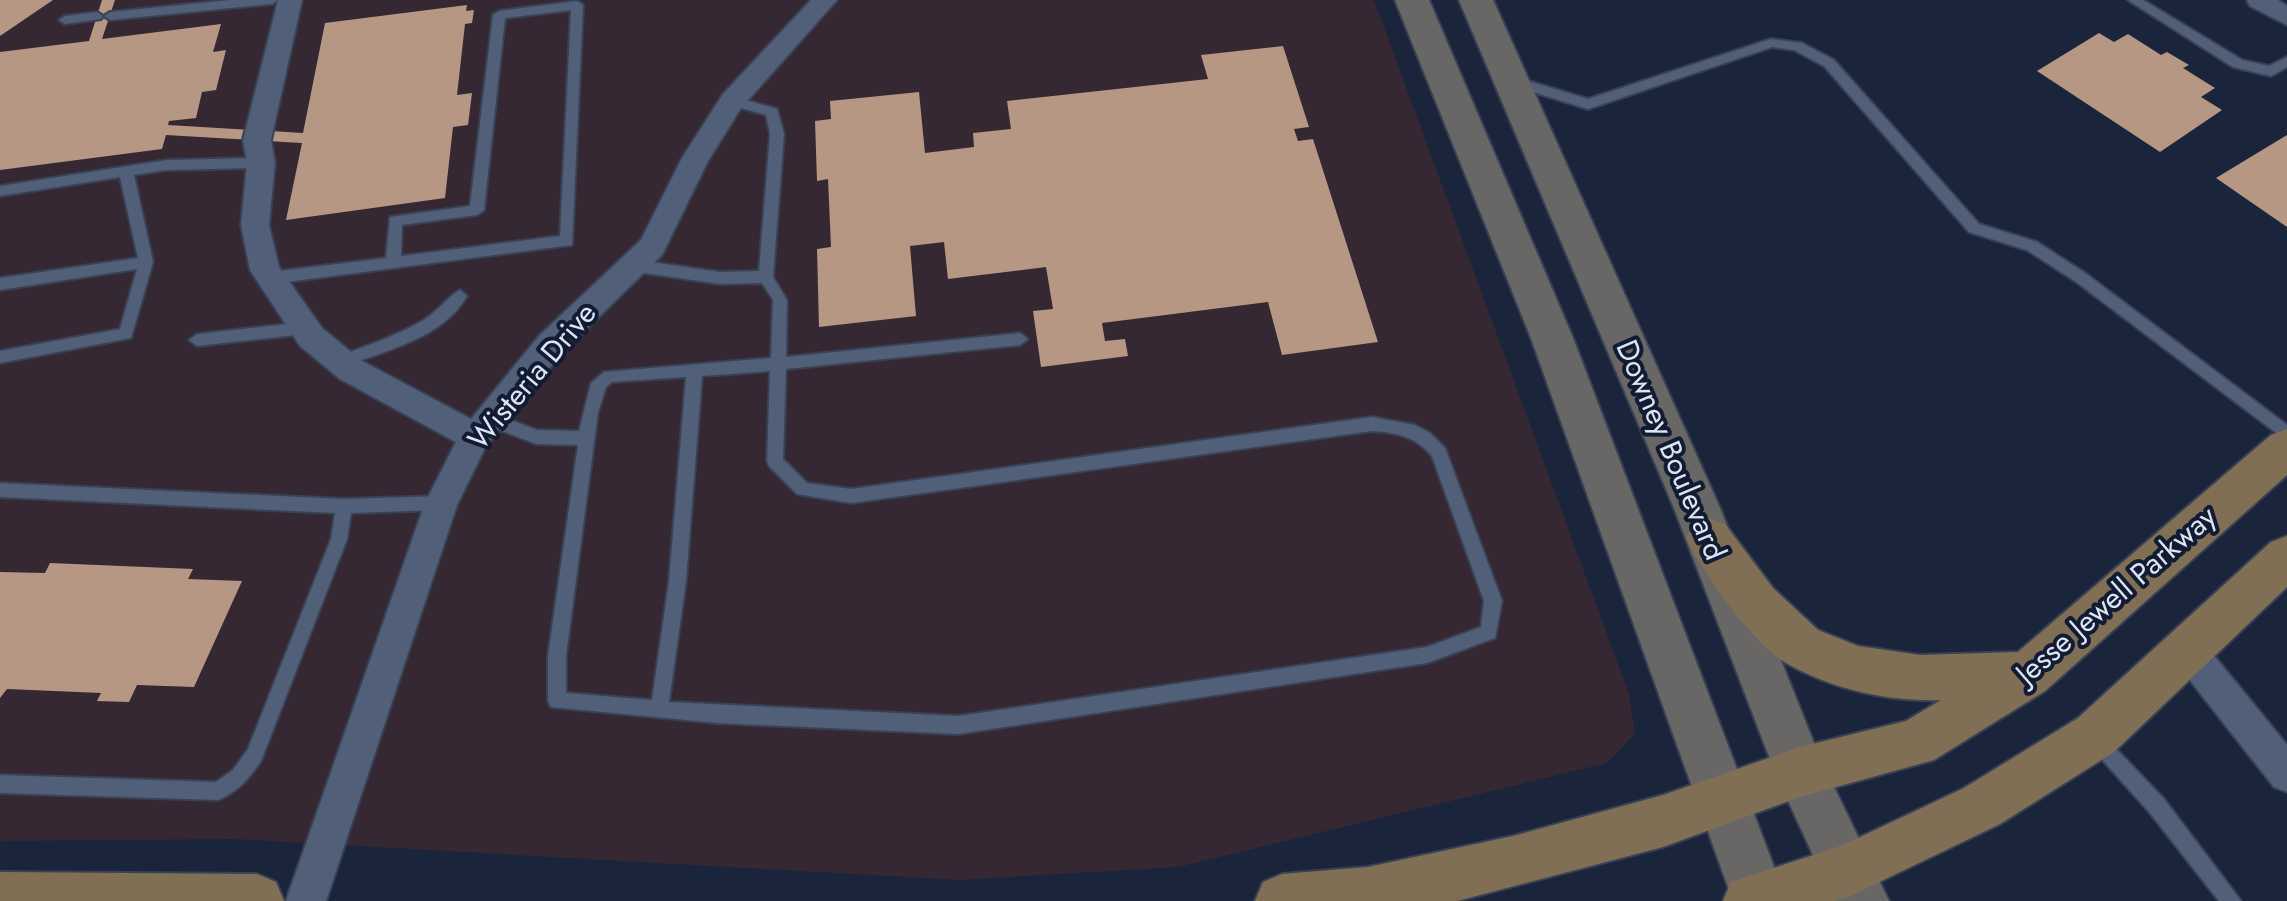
<svg xmlns="http://www.w3.org/2000/svg" width="2287" height="901" viewBox="0 0 2287 901" font-family="Jost,sans-serif">
	<style>
		.medical { fill: #362833 }
		.building { fill: #b69784 }
		.lines { fill: none; stroke-linecap: round; stroke-linejoin: round }
		.lane-casing { stroke: #394154; stroke-width: 4 }
		.street-casing { stroke: #394154; stroke-width: 4 }
		.secondary-casing { stroke: #394154; stroke-width: 4 }
		.primary-casing { stroke: #394154; stroke-width: 4 }
		.lane { fill: #525f79; fill-rule: evenodd }
		.street { fill: #525f79; fill-rule: evenodd }
		.secondary { fill: #696766; fill-rule: evenodd }
		.primary { fill: #806f54; fill-rule: evenodd }
		.labels { text-anchor: middle; stroke-width: 8; stroke-linejoin: round; paint-order: stroke }
		.street-label { font-size: 30px; fill: #dce4f3; stroke: #111b32 }
	</style>
	<rect width="100%" height="100%" fill="#1a253c"/>
	<path class="medical" d="M0 0H1374L1629 694 1635 734 1607 763 1178 867 959 880 235 839 0 841Z"/>
	<path class="building" d="M0 0H53L0 36Z
		M102 0H115L102 39 221 24 213 52 226 50 216 90 202 92 196 118 169 121 168 125 303 133 325 23 467 5 466 11 474 10 472 23 465 24 457 95 472 93 468 125 453 127 445 198 286 220 302 143 166 135 162 149 0 170V52L89 41Z
		M2099 33 2114 42 2128 34 2161 55 2167 52 2189 65 2183 68 2215 88 2201 97 2222 110 2160 152 2037 71Z
		M1283 46 1309 127 1294 129 1298 141 1313 139 1378 342 1282 355 1268 302 1102 323 1105 341 1125 339 1128 356 1041 367 1033 311 1053 309 1046 267 948 279 944 242 910 246 916 316 819 327 817 249 831 247 828 179 817 181 815 121 831 119 830 101 919 92 925 153 974 147 973 133 1011 129 1007 101 1208 79 1201 55Z
		M2287 135V227L2216 178Z
		M50 563 193 569 188 579 242 581 194 687 137 685 129 702 97 701 101 693 7 689 0 698V572L45 573Z"/>
	<g class="lines">
		<g class="lane-casing">
			<path id="lane" d="M230 0H278L272 4 110 20 104 16 110 12Z
				M2128 0H2143L2242 60 2269 66 2287 57V67L2271 76 2233 67Z
				M577 1 583 5 572 245 271 284 266 282 264 278 266 274 271 272 386 258 390 217 470 206 493 15 499 11ZM571 10 560 236 401 256 402 225 477 215 484 210 505 18Z
				M97 12 103 16 101 19 65 24 59 20 65 16Z
				M1771 39 1802 43 1834 60 1979 224 2037 242 2085 273 2287 425V441L2075 281 2027 250 1969 232 1824 66 1794 50 1772 47 1588 109 1507 84 1505 81 1512 76 1588 99Z
				M732 96 777 109 784 134 773 277 787 300 786 357 1020 333 1028 339 1020 345 786 369 783 459 807 483 851 489 1372 417 1415 425 1430 433 1445 448 1502 601 1495 638 1427 663 958 734 717 723 551 707 548 701V656L578 445 536 444 484 424 482 419 484 414 490 412 537 430 579 431 591 383 604 372 771 358 773 300 762 283 720 284 630 271 623 265 630 259 720 272 759 271 770 134 766 115 727 104V98ZM770 371 767 461 769 466 797 494 851 503 1372 431C1398 433 1415 436 1432 456L1484 601 1481 627 1427 647 958 716 669 702 686 581 702 376ZM686 377 669 581 652 700 566 693V656L598 412 606 387 612 382Z
				M261 158 268 163 261 168 167 170 134 175 153 262 131 338 0 363V351L120 329 137 269 0 290V278L138 258 120 177 0 196V186L167 160Z
				M460 290 467 296C443 338 387 350 345 366H335L332 362 335 358C364 346 395 337 422 321 435 314 451 294 460 290Z
				M305 322 313 328 305 334 197 346 189 340 197 334Z
				M0 483 344 499 441 496 447 498 449 503 447 508 441 510 351 513 347 539 261 761C249 778 238 792 218 800L0 793V775L216 782 233 770 248 749 331 539 335 513 0 497Z
				M2096 731 2102 734 2164 799 2241 901H2219L2150 813 2090 746 2087 740 2090 734Z"/>
		</g>
		<g class="street-casing">
			<path id="street" d="M278 0H302L271 140 275 163 269 225 279 267 322 328 362 361 471 419 539 336 641 240 682 158 723 94 811 0H837L741 108 708 161 662 255 561 354 486 446 457 505 326 901H286L425 503 456 442 340 379 300 346 250 270 241 225 247 163 243 140Z
				M2247 0H2278L2287 6V25L2250 6Z
				M2186 632 2198 636 2287 745V792L2274 787 2174 660 2168 648 2174 636Z"/>
		</g>
		<g class="secondary-casing">
			<path id="secondary" d="M1395 0H1429L1573 338 1787 901H1733L1531 338Z
				M1459 0H1493L1720 508 1820 758 1889 901H1834L1775 772 1674 508Z"/>
		</g>
		<g class="primary-casing">
			<path id="primary" d="M2287 429V475L2045 691 1934 760 1800 797 1663 847 1457 901H1255L1263 882 1282 874 1368 867 1513 836 1663 795 1800 747 1906 721 1941 700C1888 702 1832 689 1786 663 1753 644 1702 572 1686 538L1693 524 1709 518 1725 524 1773 588 1818 630 1858 646 1920 655 2018 652 2271 435Z
				M2287 536V587L2114 752 2000 824 1848 897 1834 901H1723L1731 882 1841 846 1964 788 2078 718 2271 542Z
				M0 872 257 874 276 882 284 901H0Z"/>
		</g>
		<use href="#lane" class="lane"/>
		<use href="#street" class="street"/>
		<use href="#secondary" class="secondary"/>
		<use href="#primary" class="primary"/>
	</g>
	<g class="labels">
		<g class="street-label">
			<text transform="translate(532 376) rotate(-50)" y="10">Wisteria Drive</text>
			<text transform="translate(1671 450) rotate(67)" y="10">Downey Boulevard</text>
			<text transform="translate(2116 595) rotate(-41)" y="10">Jesse Jewell Parkway</text>
		</g>
	</g>
</svg>
